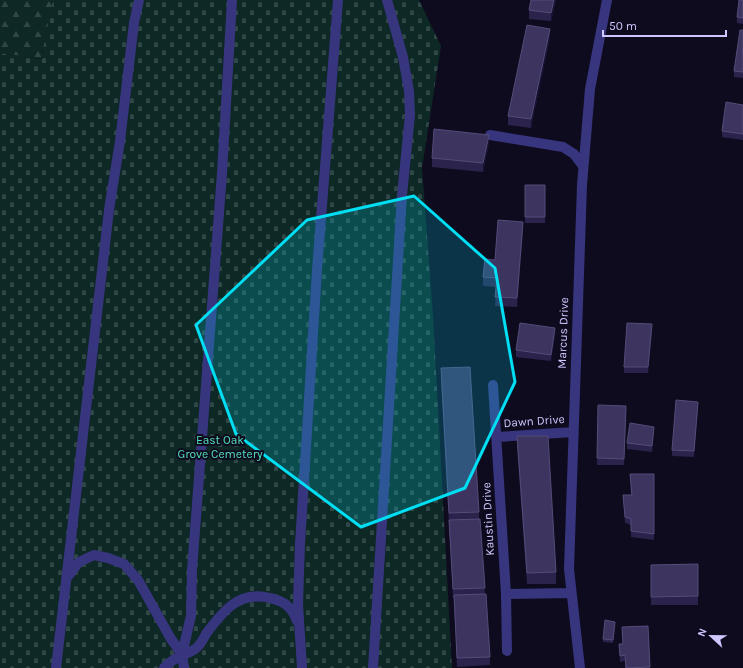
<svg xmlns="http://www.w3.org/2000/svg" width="743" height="668" viewBox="0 0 743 668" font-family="Karla,sans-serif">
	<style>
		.forest { fill: url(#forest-firs) }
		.cemetery { fill: url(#cemetery-stones) }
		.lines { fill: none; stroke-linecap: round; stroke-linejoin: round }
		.minor { stroke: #37357e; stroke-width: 10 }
		.wall { fill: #2b234c }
		.shaded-wall { fill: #181232 }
		.building { fill: #3d3560; stroke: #544c79 }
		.marked { fill: #00def3; fill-opacity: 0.2; stroke: #00def3; stroke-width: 3; stroke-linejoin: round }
		.labels { text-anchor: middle; stroke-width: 4; stroke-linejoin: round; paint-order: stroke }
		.street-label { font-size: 12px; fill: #cec8ff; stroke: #0e0b1e }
		.park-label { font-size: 12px; fill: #53e0bb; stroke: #0e0b1e }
	</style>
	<defs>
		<pattern id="forest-firs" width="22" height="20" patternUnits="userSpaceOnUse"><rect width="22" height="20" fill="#0e2826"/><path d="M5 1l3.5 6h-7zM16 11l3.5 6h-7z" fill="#304647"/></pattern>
		<pattern id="cemetery-stones" width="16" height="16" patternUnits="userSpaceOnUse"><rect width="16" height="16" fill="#0e2826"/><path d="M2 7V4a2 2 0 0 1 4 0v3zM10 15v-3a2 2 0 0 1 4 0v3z" fill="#304647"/></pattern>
	</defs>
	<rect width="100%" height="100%" fill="#0e0b1e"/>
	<path class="forest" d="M0 0H53L41 59 0 53Z"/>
	<path class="cemetery" d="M53 0H419L441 46 422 168 433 316 452 668H0V53L41 59Z"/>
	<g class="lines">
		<path class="minor" d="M490 135 563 147 574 154 583 166
			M493 385 506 594 507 651
			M497 437 573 432
			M66 579 79 562 94 555 108 558 124 564 138 580 171 639 182 654
			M506 594 571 593
			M56 668 109 210 120 141 134 23 139 0
			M164 668C173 657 184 656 195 649 200 646 203 639 206 634 222 612 239 590 270 598 284 601 292 607 297 621
			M184 668 182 654 191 616 192 570 222 173 232 0
			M302 668 298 604 300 544 317 270 338 0
			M373 668 402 195 410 115 409 91 403 57 387 0
			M580 668 569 569 582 185 590 89 607 0"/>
	</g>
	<path class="wall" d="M556 0 551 21 529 19V10Z
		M743 0V24L737 23V17Z
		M743 30V78L734 77V71Z
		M550 38 531 128 508 125V116Z
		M743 105V140L722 137V131Z
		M489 143 483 172 432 167V158Z
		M525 185H545V223H525Z
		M523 231 517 307 495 306 496 287 483 286V277L495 260Z
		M652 330 648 373H624V367Z
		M555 334 551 361 516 357V350Z
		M441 368 479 512V519L490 657V665L457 667 454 598H453L441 380Z
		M598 405 626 412 624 465H597Z
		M698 408 694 457 672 456V450Z
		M654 433 652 452 627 449V443Z
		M517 436 556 572V584H527L517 447Z
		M630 474H654V540L631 537V525L625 523 623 495H631Z
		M698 564V605H651V565Z
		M615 625 613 643 603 642V639Z
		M648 626 650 668H625V661L620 662 619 644H623L622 627Z"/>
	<path class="shaded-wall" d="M554 0H556L551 21V13Z
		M550 29V38L531 128V119Z
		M489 135V143L483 172V163Z
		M523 222V231L517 307V298Z
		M652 324V330L648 373V367Z
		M555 328V334L551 361V355Z
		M698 402V408L694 457V451Z
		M654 427V433L652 452V446Z"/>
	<path class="building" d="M531 0H554L551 13 529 10Z
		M739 0H743V18L737 17Z
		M527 25 550 29 531 119 508 116Z
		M740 30H743V72L734 71Z
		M726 102 743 105V134L722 131Z
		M434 129 489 135 483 163 432 158Z
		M525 185H545V217H525Z
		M498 220 523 222 517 298 495 297 497 278 483 277 485 259 495 260Z
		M520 323 555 328 551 355 516 350Z
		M627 323 652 324 648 367H624Z
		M470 367 479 512 449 513 441 368Z
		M676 400 698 402 694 451 672 450Z
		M598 405 626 406 624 459 597 458Z
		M630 423 654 427 652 446 627 443Z
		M517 436H548L556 572 527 573Z
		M630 474H654V534L631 531V519L625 517 623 495H632Z
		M480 519 485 588 453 589 449 520Z
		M698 564V596L651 597V565Z
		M486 594 490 657 457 658 454 595Z
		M605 620 615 622 613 640 603 639Z
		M648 626 650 667 626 668 625 655 620 656 619 644H623L622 627Z"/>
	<path class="marked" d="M414 196 495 268 515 382 465 488 361 527 236 434 196 325 307 220Z"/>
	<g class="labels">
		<g class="street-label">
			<text transform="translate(563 333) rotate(-88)" y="4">Marcus Drive</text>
			<text transform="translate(534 421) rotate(-4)" y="4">Dawn Drive</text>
			<text transform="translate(488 519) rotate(-93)" y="4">Kaustin Drive</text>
		</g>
		<g class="park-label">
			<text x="220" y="444">East Oak<tspan x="220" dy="14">Grove Cemetery</tspan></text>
		</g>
	</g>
	<g transform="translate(711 636) rotate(292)" stroke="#0e0b1e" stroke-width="3" paint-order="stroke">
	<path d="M0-3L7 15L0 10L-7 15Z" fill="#cec8ff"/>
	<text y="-6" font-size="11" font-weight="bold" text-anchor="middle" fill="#cec8ff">N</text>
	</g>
	<path d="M603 30v6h123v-6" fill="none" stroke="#cec8ff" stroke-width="2"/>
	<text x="609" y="30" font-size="12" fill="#cec8ff" stroke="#0e0b1e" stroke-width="3" paint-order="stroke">50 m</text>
</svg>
